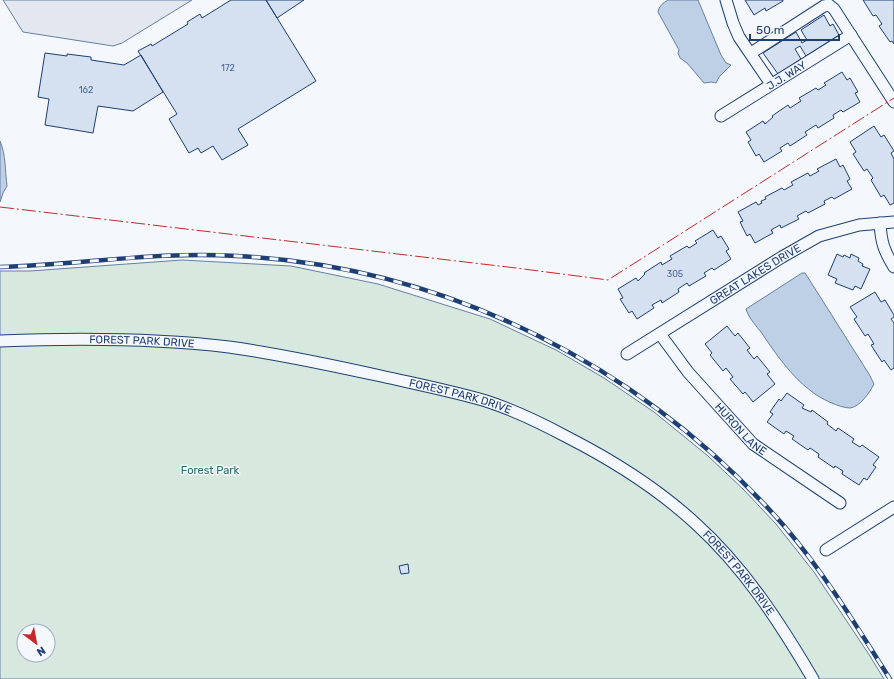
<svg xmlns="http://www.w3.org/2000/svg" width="894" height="679" viewBox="0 0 894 679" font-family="Rubik,sans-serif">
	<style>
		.green { fill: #d7e8df; stroke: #687fa3; fill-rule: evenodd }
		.parking { fill: #e3e8f0; stroke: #687fa3 }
		.water { fill: #bed0e5; stroke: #687fa3 }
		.building { fill: #d5e0f0; stroke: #1d3f73 }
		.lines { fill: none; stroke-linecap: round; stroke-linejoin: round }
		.minor-casing { stroke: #1d3f73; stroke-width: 13 }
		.minor { stroke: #f4f7fb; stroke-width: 11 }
		.rail-casing { stroke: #1d3f73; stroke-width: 4.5 }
		.rail { stroke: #f4f7fb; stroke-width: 3; stroke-dasharray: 9; stroke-linecap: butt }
		.power { stroke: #c62828; stroke-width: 1; stroke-dasharray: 14 3 2 3; stroke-linecap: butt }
		.labels { text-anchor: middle; stroke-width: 3; stroke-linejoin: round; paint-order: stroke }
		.number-label { font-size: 9px; fill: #4b6792 }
		.street-label { font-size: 11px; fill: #1d3f73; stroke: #f4f7fb }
		.park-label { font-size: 11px; fill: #2c6c60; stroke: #f4f7fb }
	</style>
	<rect width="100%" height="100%" fill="#f4f7fb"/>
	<path class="green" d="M182 260 291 266 378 284 490 319 556 350 604 378 654 412 708 456 744 490 776 524 814 572 868 653 884 679H0V271H30ZM24 631H48V655H24Z"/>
	<path class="parking" d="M3 0H192L122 43 113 46 23 32Z"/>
	<path class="water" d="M668 0H698L721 55 726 63 731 65 719 77 716 83 712 82 704 83 687 63 680 58 678 53 679 50 658 12C659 6 663 3 668 0Z
		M0 141C6 155 5 171 7 186L3 193 0 202Z
		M802 273H805L807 276 869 374 874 384C870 392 860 407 850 408 840 408 819 398 811 391 791 376 775 353 761 332 756 326 750 319 747 312L746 309Z"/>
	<path class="building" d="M231 0H266L316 81 238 129 248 145 222 160 213 146 201 153 198 148 189 153 169 119 177 114 138 51 151 44 152 46 188 24 187 22 200 14 202 18Z
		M266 0H304L277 18Z
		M745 0H783V1L766 11 765 8 754 15Z
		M863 0H894V44L892 41 890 42 879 26 882 24 876 15 873 16Z
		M824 15 830 26 833 24 839 35 806 56 800 46 795 49 801 59 778 74 763 53 796 32 802 43 807 40 801 30Z
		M45 53 67 56V54L91 57V60L124 65 141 55 163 92 133 111 98 106 93 133 45 125 49 99 38 97Z
		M842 72 847 80 850 78 858 92 855 93 860 102 843 112 841 110 833 115 834 118 818 128 816 125 805 132 807 135 790 146 788 143 780 148 782 151 764 162 759 154 756 156 748 142 751 140 746 132 763 121 765 124 773 117 772 116 788 105 790 108 801 101 799 98 816 88 818 90 826 85 824 83Z
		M874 126 881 137 884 135 894 151 891 153 894 159V203L890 205 884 195 881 197 871 180 873 178 867 169 864 171 853 154 856 152 850 142Z
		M836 159 840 167 843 165 850 179 847 181 852 189 834 199 832 197 824 201 825 204 808 213 806 211 797 216 799 219 781 228 780 225 771 230 773 233 755 243 750 234 747 236 740 222 743 221 738 212 756 202 758 205 762 203 761 201 766 199 765 197 782 188 784 190 793 185 791 182 808 173 810 176 819 171 817 169Z
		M713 230 718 238 721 236 729 249 726 251 731 259 714 270 712 268 704 273 706 276 689 286 687 283 678 289 679 292 662 303 661 300 652 305 654 308 637 319 632 311 629 313 620 299 623 298 618 289 636 278 638 281 645 274 644 273 661 262 662 265 672 259 670 256 687 246 689 248 697 243 695 241Z
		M837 254 843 257 844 255 850 258 851 254 859 258 858 261 863 264 862 266 870 269 861 289 855 286 853 290 835 283 837 279 828 275Z
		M875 292 881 302 885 300 894 315V317L891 319 894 323V368L891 370 884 360 882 362 871 345 874 344 868 334 865 336 854 319 857 317 850 307Z
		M727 326 735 336 738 333 750 348 747 350 754 359 757 356 770 372 767 374 775 384 753 402 745 392 743 394 730 379 733 377 726 368 723 371 710 355 712 353 705 344Z
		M787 393 804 405 802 408 811 412 812 410 828 422 827 424 836 431 838 428 854 439 852 442 860 447 862 445 879 457 873 465 876 467 867 480 864 478 859 485 842 474 843 471 835 466 834 468 818 457 819 454 810 448 808 450 792 439 794 436 786 431 784 434 767 422 773 414 770 412 779 399 781 401Z
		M408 564 409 573 401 574 399 566Z"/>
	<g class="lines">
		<g class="minor-casing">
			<g id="minor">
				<path d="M726 0 733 23 739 37 771 84"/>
				<path d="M751 53 824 6 829 5 834 9 894 102"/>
				<path id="s1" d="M721 116 851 35"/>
				<path d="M880 223C881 242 884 251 894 267"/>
				<path id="s2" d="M660 334 688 372 753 444 840 503"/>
				<path id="s3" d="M0 341C76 338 153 338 229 347 280 354 331 365 381 376 416 384 452 391 486 401 514 410 541 423 567 437 614 461 657 488 695 523 744 567 780 623 813 679"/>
				<path id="s4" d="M627 354 782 257 819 236 859 225 894 222"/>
				<path d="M826 550 894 507"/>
			</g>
		</g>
		<use href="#minor" class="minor"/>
		<g class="rail-casing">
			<path id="rail" d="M0 267C79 265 158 251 237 256 449 267 646 368 785 527 825 574 857 627 890 679"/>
		</g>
		<use href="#rail" class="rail"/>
		<path class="power" d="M0 207 516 268 608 280 894 98"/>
	</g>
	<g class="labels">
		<g class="number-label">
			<text x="228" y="71">172</text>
			<text x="86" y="93">162</text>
			<text x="675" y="277">305</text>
		</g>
		<g class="street-label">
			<text dy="4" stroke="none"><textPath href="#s1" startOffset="77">J.J. WAY</textPath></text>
			<text dy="4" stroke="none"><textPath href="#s4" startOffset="151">GREAT LAKES DRIVE</textPath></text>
			<text dy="4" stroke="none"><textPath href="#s3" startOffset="142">FOREST PARK DRIVE</textPath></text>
			<text dy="4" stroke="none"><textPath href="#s3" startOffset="466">FOREST PARK DRIVE</textPath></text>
			<text dy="4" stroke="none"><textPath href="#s2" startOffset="125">HURON LANE</textPath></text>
			<text dy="4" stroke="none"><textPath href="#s3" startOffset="802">FOREST PARK DRIVE</textPath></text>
		</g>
		<g class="park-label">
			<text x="210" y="474">Forest Park</text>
		</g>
	</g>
	<g transform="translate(36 643) rotate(148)"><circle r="19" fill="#f4f7fb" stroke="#9eadc5"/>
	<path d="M0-3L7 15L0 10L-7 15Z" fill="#c62828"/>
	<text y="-6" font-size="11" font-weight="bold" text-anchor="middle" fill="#1d3f73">N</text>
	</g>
	<path d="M750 34v6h89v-6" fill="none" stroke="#1d3f73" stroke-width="2"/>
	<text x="756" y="34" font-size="12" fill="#1d3f73" stroke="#f4f7fb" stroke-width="3" paint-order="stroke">50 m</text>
</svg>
